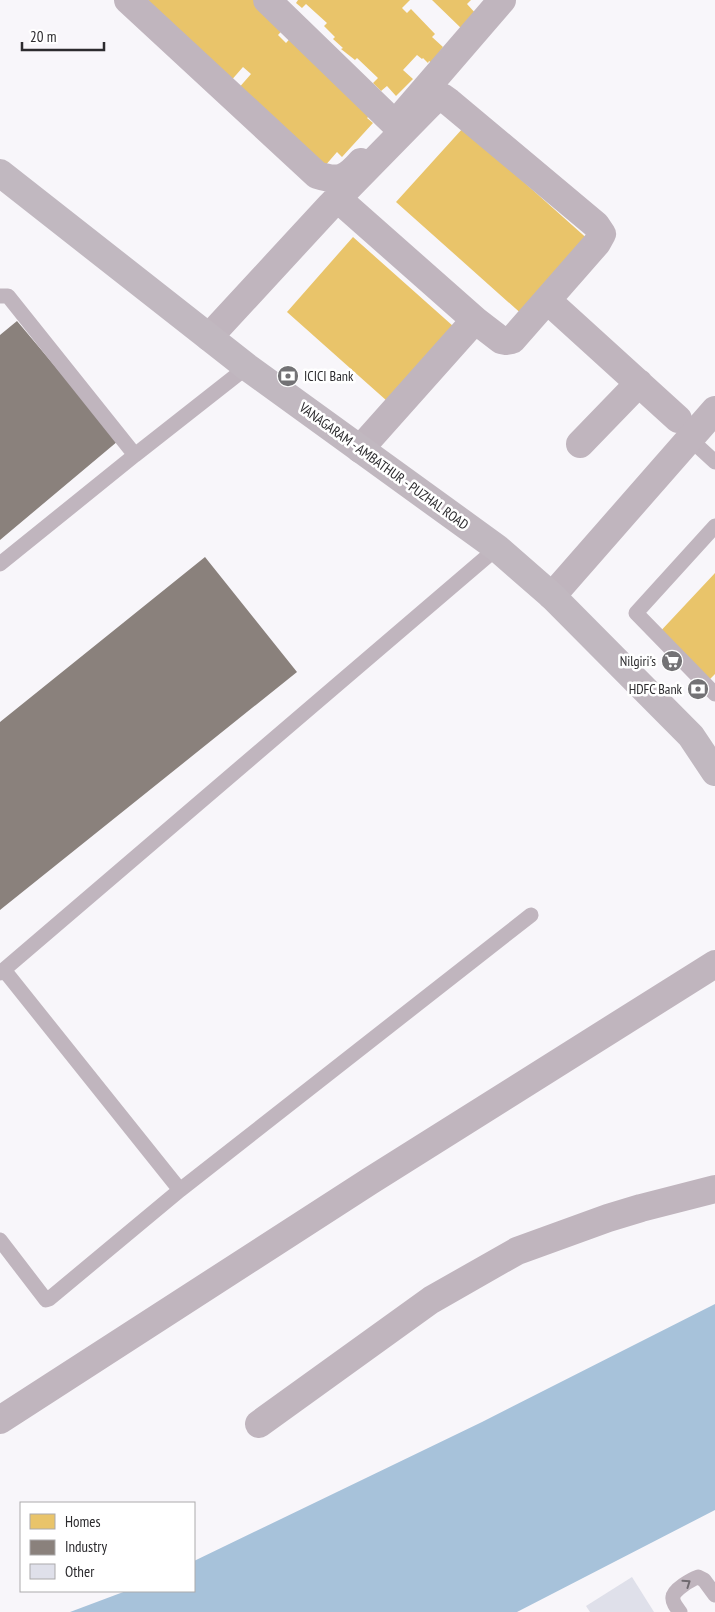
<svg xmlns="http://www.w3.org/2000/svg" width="715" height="1612" viewBox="0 0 715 1612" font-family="'PT Sans Narrow',sans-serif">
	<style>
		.water { fill: #a7c2da }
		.homes { fill: #e9c46a }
		.industry { fill: #8a817c }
		.building { fill: #dfe0ea }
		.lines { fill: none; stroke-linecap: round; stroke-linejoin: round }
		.service { stroke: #c0b5be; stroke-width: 15 }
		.minor { stroke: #c0b5be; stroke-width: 28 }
		.tertiary { stroke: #c0b5be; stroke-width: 28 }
		.primary { stroke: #c1b8c0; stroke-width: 28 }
		.oneway { stroke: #6f696f }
		.labels { text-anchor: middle; stroke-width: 5; stroke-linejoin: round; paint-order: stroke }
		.poi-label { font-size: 14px; fill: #2c2b2e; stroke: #fff; text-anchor: end }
		.street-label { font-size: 14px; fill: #2c2b2e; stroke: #fff }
	</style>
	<rect width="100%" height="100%" fill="#f8f6fa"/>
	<path class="water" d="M715 1304V1510L517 1612H70L126 1591H194V1561L482 1422Z"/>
	<path class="homes" d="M148 0H263L289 23 278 35 286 43 297 31 377 109 367 118 373 123 342 157 337 152 324 167 237 90 251 74 243 67 229 83Z
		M298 0H410L402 8 407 13 411 9 435 34 432 37 443 47 440 51 443 54 433 64 429 61 428 63 423 58 422 59 417 55 403 70 413 79 396 96 387 86 381 91 373 83 378 78 357 58 355 60 341 49 343 48 333 39 335 37 324 26 327 23 306 4 302 8 296 3Z
		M432 0H471L467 4 477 15 462 29Z
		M463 128 591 242 525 317 396 202Z
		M353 237 453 326 387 401 287 312Z
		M715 573V674L706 683 656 636Z"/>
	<path class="industry" d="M17 321 118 441 0 540V335Z
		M205 557 297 672 0 910V722Z"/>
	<path class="building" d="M632 1577 654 1612H590L586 1606Z"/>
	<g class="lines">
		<path class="service" d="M0 296H8L135 455 0 564
			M690 439 715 462
			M135 455 247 367
			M715 526 636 613 715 694
			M4 970 180 1190
			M0 973 497 548
			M0 1240 46 1300 49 1299 180 1190 531 915
			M680 1612C677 1608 672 1602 673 1597 673 1590 692 1579 698 1577L704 1580 715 1595"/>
		<path class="minor" d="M128 0 317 175C339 182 346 179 361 162
			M267 0 395 124 502 0
			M338 199 475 320
			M547 300 678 419
			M209 337 330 206 428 106 436 98 442 97 449 102 596 225 602 234 597 243 512 340 506 341 501 340 475 320 360 449
			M580 444 639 383
			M0 1420 370 1181 715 964
			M259 1424 431 1300 517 1251 608 1218 641 1208 715 1189"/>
		<path class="tertiary" d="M552 596 715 410"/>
		<path class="primary" d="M0 173 247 367 497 548 552 596 691 736 715 772"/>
	</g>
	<defs><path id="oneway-chevron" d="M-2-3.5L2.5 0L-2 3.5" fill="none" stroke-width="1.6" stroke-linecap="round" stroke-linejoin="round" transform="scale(1.25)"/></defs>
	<use class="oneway" href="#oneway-chevron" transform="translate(687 1583) rotate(-35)"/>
	<defs>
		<g id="bank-disc" transform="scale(1.125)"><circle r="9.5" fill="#737275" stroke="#fff"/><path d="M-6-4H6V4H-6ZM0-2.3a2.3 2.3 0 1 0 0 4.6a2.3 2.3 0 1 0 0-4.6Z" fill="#fff"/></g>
		<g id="supermarket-disc" transform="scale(1.125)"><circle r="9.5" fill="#737275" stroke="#fff"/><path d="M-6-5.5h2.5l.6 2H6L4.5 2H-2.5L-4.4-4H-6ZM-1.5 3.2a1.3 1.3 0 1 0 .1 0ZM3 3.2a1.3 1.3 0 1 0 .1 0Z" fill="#fff"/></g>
	</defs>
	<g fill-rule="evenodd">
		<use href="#bank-disc" x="288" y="376"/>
		<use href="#supermarket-disc" x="672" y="661"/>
		<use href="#bank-disc" x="698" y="689"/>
	</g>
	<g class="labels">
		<g class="poi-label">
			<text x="304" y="381" text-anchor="start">ICICI Bank</text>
			<text x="656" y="666">Nilgiri's</text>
			<text x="682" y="694">HDFC Bank</text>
		</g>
		<g class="street-label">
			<text transform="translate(384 466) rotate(36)" y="5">VANAGARAM - AMBATHUR - PUZHAL ROAD</text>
		</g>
	</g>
	<rect x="20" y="1502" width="175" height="90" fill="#ffffff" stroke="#abaaab"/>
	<rect x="30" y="1514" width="25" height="15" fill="#e9c46a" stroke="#abaaab"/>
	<text x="65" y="1527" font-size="15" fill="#2c2b2e">Homes</text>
	<rect x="30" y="1540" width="25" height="15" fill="#8a817c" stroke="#abaaab"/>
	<text x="65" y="1552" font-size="15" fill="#2c2b2e">Industry</text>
	<rect x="30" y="1564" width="25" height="15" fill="#dfe0ea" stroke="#abaaab"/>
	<text x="65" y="1577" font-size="15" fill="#2c2b2e">Other</text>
	<path d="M22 42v8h82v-8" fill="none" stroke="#2c2b2e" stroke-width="2.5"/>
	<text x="30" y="42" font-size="15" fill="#2c2b2e" stroke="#ffffff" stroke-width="4" paint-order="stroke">20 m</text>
</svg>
